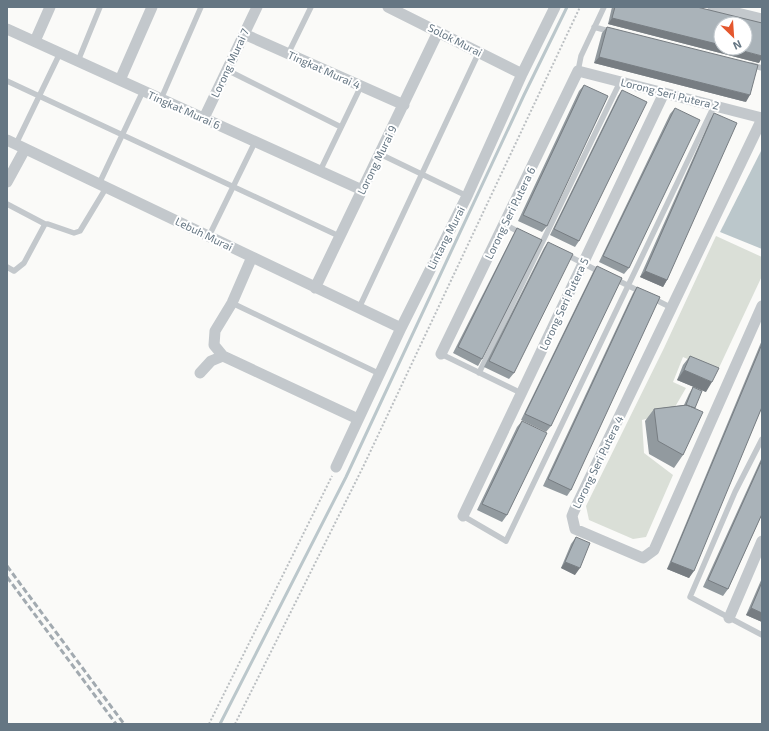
<svg xmlns="http://www.w3.org/2000/svg" width="769" height="731" viewBox="0 0 769 731" font-family="'Exo 2',sans-serif">
	<style>
		.green { fill: #dadfd7 }
		.water { fill: #bbc7cb }
		.lines { fill: none; stroke-linecap: round; stroke-linejoin: round }
		.stream { stroke: #bbc7cb; stroke-width: 3 }
		.path { stroke: #bbbfc2; stroke-width: 2; stroke-dasharray: 2 2; stroke-linecap: butt }
		.service { stroke: #c3c8cc; stroke-width: 5.5 }
		.minor { stroke: #c3c8cc; stroke-width: 11 }
		.rail { stroke: #a2aab0; stroke-width: 3; stroke-dasharray: 6 3; stroke-linecap: butt }
		.wall { fill: #929a9f }
		.shaded-wall { fill: #777d82 }
		.building { fill: #aab3b9; stroke: #777d82 }
		.labels { text-anchor: middle; stroke-width: 4; stroke-linejoin: round; paint-order: stroke }
		.street-label { font-size: 11px; fill: #657683; stroke: #fff }
	</style>
	<rect width="100%" height="100%" fill="#fafaf8"/>
	<path class="green" d="M716 236 762 257V276L717 372 683 357 673 382 686 388 672 412 642 420 644 453 673 475 646 537 633 539 589 520 586 506 664 348Z"/>
	<path class="water" d="M762 149V249L720 232Z"/>
	<g class="lines">
		<path class="stream" d="M220 724 346 477 524 95 567 7"/>
		<path class="path" d="M209 724 332 476
			M235 724 364 465 580 7"/>
		<path class="service" d="M594 27 612 32
			M288 54 311 7
			M78 61 100 7
			M751 65 762 68
			M227 70 341 127
			M578 71 581 56 604 7
			M7 81 339 236
			M161 99 201 7
			M16 144 60 53
			M380 154 467 196
			M320 171 361 86
			M99 184 143 91
			M7 204 45 224
			M504 224 521 233
			M209 236 255 142
			M565 254 600 272
			M7 267 14 271 24 263 45 224H48L74 233 80 231 106 188
			M615 279 641 292
			M652 298 672 308
			M232 303 380 374
			M359 308 479 52
			M441 354 521 393
			M479 373 620 82
			M762 439 735 492 690 597 762 635
			M463 516 506 541 714 106"/>
		<path class="minor" d="M388 7 522 74
			M713 7 762 19
			M7 29 362 190
			M244 34 404 105
			M35 41 50 7
			M120 80 152 7
			M204 118 257 7
			M762 119 574 511 572 516 575 529 643 558 654 550 762 306
			M7 140 401 328
			M7 182 25 149
			M315 288 438 32
			M441 354 578 71 762 118
			M223 356 214 345 215 331 232 303 252 257
			M200 373 211 361 223 356 358 419
			M336 467 401 328 467 196 522 74 555 7
			M463 516 664 93
			M729 618 762 541"/>
		<path class="rail" d="M7 566 124 724
			M7 577 116 724"/>
	</g>
	<path class="wall" d="M612 7H697L759 63 608 24Z
		M607 27 746 102 594 63 602 33Z
		M584 85 547 226 542 232 518 221 579 91Z
		M622 90 579 241 575 247 550 235 618 96Z
		M675 108 629 268 624 274 599 262 670 114Z
		M714 113 667 280 663 287 640 277 710 120Z
		M517 228 482 359 478 366 453 353 513 235Z
		M548 242 514 373 509 379 484 367 544 248Z
		M597 266 551 426 546 432 521 420 593 272Z
		M637 287 571 490 567 496 543 486 633 293Z
		M762 340V407L689 578 667 569Z
		M690 356 706 392 677 380 683 365Z
		M693 387 695 408 683 455 674 468 649 454 645 421 654 409 684 405 689 394Z
		M522 421 507 515 502 522 477 510 517 427Z
		M762 457V514L728 589 723 596 703 587Z
		M576 537 575 575 561 568 571 544Z
		M762 578V622L746 615Z"/>
	<path class="shaded-wall" d="M612 18 721 45V48H732L762 56V58L759 63 608 24Z
		M599 57 750 95 746 102 594 63Z
		M645 271 667 280 663 287 640 277Z
		M684 370 712 382 706 392 677 380Z
		M565 562 580 568 575 575 561 568Z
		M671 562 694 571 689 578 667 569Z
		M751 608 762 613V622L746 615Z"/>
	<path class="building" d="M615 7H697L762 23V56L732 48H745V24H721V45L612 18Z
		M607 27 758 65 750 95 599 57Z
		M584 85 608 96 547 226 523 215Z
		M622 90 647 102 579 241 554 229Z
		M675 108 700 120 629 268 603 256Z
		M714 113 737 123 667 280 645 271Z
		M517 228 542 240 482 359 458 347Z
		M548 242 573 254 514 373 489 361Z
		M597 266 622 278 551 426 525 414Z
		M637 287 660 297 571 490 548 479Z
		M762 344V407L694 571 671 562Z
		M690 356 719 368 712 382 684 370Z
		M693 387 702 391 695 408 686 405Z
		M687 405 703 412 683 455 658 441 654 409Z
		M522 421 547 433 507 515 482 504Z
		M762 460V514L728 589 708 580Z
		M576 537 590 543 580 568 565 562Z
		M762 582V613L751 608Z"/>
	<g class="labels">
		<g class="street-label">
			<text transform="translate(455 40) rotate(27)" y="4">Solok Murai</text>
			<text transform="translate(230 63) rotate(-65)" y="4">Lorong Murai 7</text>
			<text transform="translate(324 70) rotate(24)" y="4">Tingkat Murai 4</text>
			<text transform="translate(670 94) rotate(14)" y="4">Lorong Seri Putera 2</text>
			<text transform="translate(184 110) rotate(24)" y="4">Tingkat Murai 6</text>
			<text transform="translate(377 160) rotate(-64)" y="4">Lorong Murai 9</text>
			<text transform="translate(510 213) rotate(-64)" y="4">Lorong Seri Putera 6</text>
			<text transform="translate(204 234) rotate(26)" y="4">Lebuh Murai</text>
			<text transform="translate(446 238) rotate(-63)" y="4">Lintang Murai</text>
			<text transform="translate(564 304) rotate(-65)" y="4">Lorong Seri Putera 5</text>
			<text transform="translate(598 462) rotate(-64)" y="4">Lorong Seri Putera 4</text>
		</g>
	</g>
	<rect width="769" height="731" fill="none" stroke="#657683" stroke-width="16"/>
	<g transform="translate(733 36) rotate(155)"><circle r="19" fill="#ffffff" stroke="#c1c8cd"/>
	<path d="M0-3L7 15L0 10L-7 15Z" fill="#e4572e"/>
	<text y="-6" font-size="11" font-weight="bold" text-anchor="middle" fill="#657683">N</text>
	</g>
</svg>
